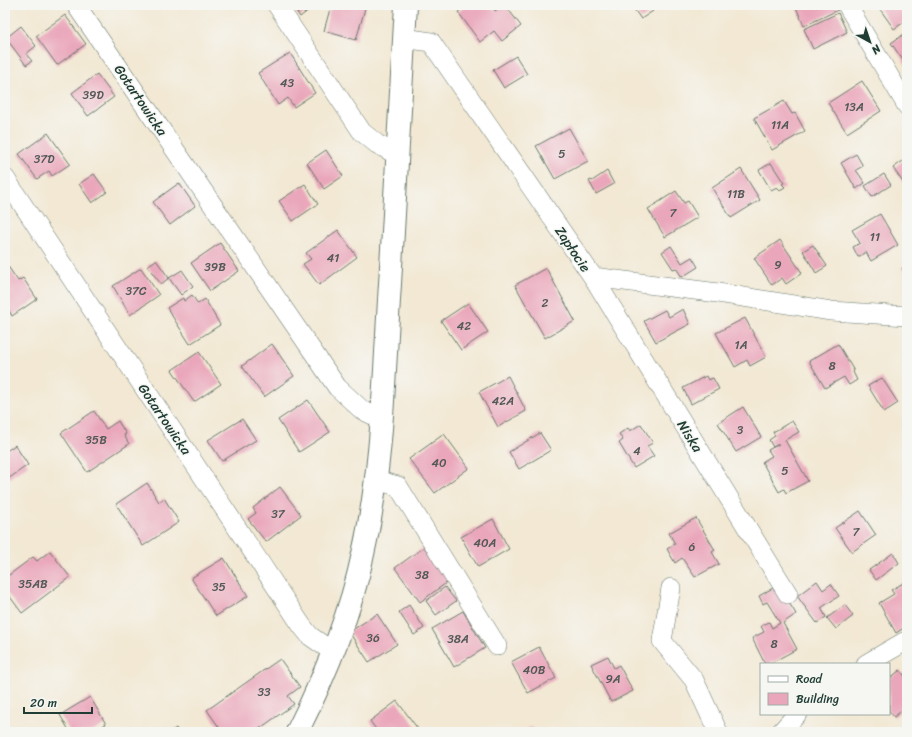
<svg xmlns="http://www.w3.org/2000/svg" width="912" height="737" viewBox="0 0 912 737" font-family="Sriracha,sans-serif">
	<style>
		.building { fill: #eaa7bb }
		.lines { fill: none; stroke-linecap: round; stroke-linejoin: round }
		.minor-casing { stroke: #69796c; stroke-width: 20 }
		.tertiary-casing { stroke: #69796c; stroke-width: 24 }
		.minor { stroke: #fff; stroke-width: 19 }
		.tertiary { stroke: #fff; stroke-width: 22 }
		.labels { text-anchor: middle; stroke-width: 3; stroke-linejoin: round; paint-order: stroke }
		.number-label { font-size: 12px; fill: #525856 }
		.street-label { font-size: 14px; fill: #1f3d34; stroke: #f6f6f2 }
	</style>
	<rect width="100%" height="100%" fill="#f6f6f2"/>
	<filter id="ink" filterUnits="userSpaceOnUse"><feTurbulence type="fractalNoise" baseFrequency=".025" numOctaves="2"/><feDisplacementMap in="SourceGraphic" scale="8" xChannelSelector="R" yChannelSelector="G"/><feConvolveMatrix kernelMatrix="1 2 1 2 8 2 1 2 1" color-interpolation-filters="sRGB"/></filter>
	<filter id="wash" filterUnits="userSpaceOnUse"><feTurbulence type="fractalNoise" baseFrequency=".012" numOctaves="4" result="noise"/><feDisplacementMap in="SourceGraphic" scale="16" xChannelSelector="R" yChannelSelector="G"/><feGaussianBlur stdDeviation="0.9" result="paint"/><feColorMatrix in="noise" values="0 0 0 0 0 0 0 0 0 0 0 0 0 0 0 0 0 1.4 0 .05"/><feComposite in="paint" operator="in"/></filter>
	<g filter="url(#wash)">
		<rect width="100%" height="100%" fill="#f2e8d3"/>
		<g id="blocks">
			<path class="building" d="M292 5H308L310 9 300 17Z
				M331 5H366L356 40 324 31Z
				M467 5H490L495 11 503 5H505L521 26 502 41 494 31 480 42 458 12Z
				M631 5H649L653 11 641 19Z
				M795 5H835L838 10 804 26Z
				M877 5H907V20L894 29Z
				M838 13 847 32 813 49 804 29Z
				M65 15 86 44 57 65 36 36Z
				M21 26 36 46 26 54 32 61 26 65 6 38Z
				M907 32V66L891 43Z
				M290 53 315 93 294 107 288 98 278 105 258 73Z
				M516 56 527 74 504 88 493 70Z
				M97 74 114 97 88 116 72 93Z
				M862 81 881 111 847 133 828 103Z
				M784 101 792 114 795 113 805 131 772 150 754 118Z
				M569 128 588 161 555 179 536 146Z
				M48 133 70 164 52 176 49 171 37 179 19 154Z
				M326 150 343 176 324 189 307 163Z
				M856 154 863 166 856 170 865 183 856 189 841 163Z
				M907 158V188L893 168Z
				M771 163 784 183 782 184 785 187 780 190 777 187 771 190 759 170Z
				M741 169 760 200 731 218 712 188Z
				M607 171 614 184 596 194 589 181 591 180 592 181Z
				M94 174 107 192 92 203 79 184Z
				M884 174 891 185 872 197 865 186Z
				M179 183 195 206 170 225 153 202Z
				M305 184 318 204 293 221 279 201Z
				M676 191 684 203 688 201 698 217 665 237 648 209Z
				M880 214 898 245 871 261 866 252 858 257 853 247 860 243 852 230Z
				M338 230 357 257 319 285 303 264 311 259 306 253Z
				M780 240 802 273 786 284 782 278 772 285 754 258Z
				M220 243 239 271 210 291 191 263Z
				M813 245 827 266 816 273 803 251Z
				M671 246 682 263 692 257 698 267 682 277 676 268 673 269 662 252Z
				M156 260 169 278 161 284 147 266Z
				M5 262 18 281 23 278 37 299 12 316 8 309 5 311Z
				M907 266V276L902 268Z
				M141 268 159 295 130 315 113 286Z
				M546 268 575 321 545 338 515 285Z
				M182 270 193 286 181 295 169 278Z
				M192 295 198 304 205 299 220 325 190 344 167 308 183 298 184 301Z
				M468 303 488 332 461 350 441 321Z
				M683 309 690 324 656 342 644 321 665 310 669 317Z
				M745 318 766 357 750 366 747 360 735 367 716 333Z
				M272 344 294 376 264 397 242 366Z
				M838 344 854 371 853 372 857 380 849 385 844 377 825 388 809 361Z
				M199 352 221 384 194 402 172 370Z
				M508 376 526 411 498 427 479 392Z
				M706 376 708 380 713 378 719 389 691 404 683 388Z
				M882 378 898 403 884 412 868 386Z
				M308 400 330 432 299 452 278 420Z
				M743 407 761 437 736 452 718 423Z
				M94 411 106 429 118 421 126 434 124 435 129 444 87 472 61 433Z
				M242 419 256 440 222 461 208 440Z
				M792 421 799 432 785 440 808 481 786 493 784 489 779 492 762 462 772 456 768 450 779 444 773 447 769 440 775 436 773 432Z
				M641 424 653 443 647 446 654 456 634 468 619 443 623 440 619 434 628 428 630 431Z
				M540 433 551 450 519 469 509 452Z
				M444 434 469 468 435 493 409 459Z
				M15 445 28 465 5 481V452Z
				M147 483 159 502 164 498 179 522 143 546 116 504Z
				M280 487 301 515 266 542 248 519 256 513 253 508Z
				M860 511 876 535 852 552 835 528Z
				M696 518 715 550 712 552 719 564 695 577 682 558 675 563 667 549 675 544 669 533Z
				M493 519 509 549 478 567 461 537Z
				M424 547 449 581 420 602 395 568Z
				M50 551 70 577 22 613 5 590V578L33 557 37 561Z
				M893 553 899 563 876 580 869 570Z
				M224 558 248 596 216 616 191 578Z
				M817 581 823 590 831 584 839 596 821 608 826 617 817 623 797 596Z
				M907 581V626L896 633 879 603 894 594 891 590Z
				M778 585 796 614 783 623 797 649 769 664H765L752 638 764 632 761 626 769 622 772 628 780 623 767 602 763 604 759 596Z
				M445 587 456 601 436 615 426 601Z
				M409 605 424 628 414 635 399 612Z
				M845 605 853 616 836 629 827 618Z
				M463 611 485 648 454 667 432 629Z
				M377 614 397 644 369 662 349 632Z
				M539 647 556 678 528 693 511 662Z
				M608 656 614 668 619 665 633 691 611 702 591 664Z
				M280 659 300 687 288 696 294 704 255 732H219L221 730 207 710Z
				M900 670 907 679V706L894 717 889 711V679Z
				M90 697 106 724 92 732H70L60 715Z
				M397 701 418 729 414 732H378L370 721Z
				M531 727 534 732H521Z
				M176 728 179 732H170Z"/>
		</g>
	</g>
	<g filter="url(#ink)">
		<use href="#blocks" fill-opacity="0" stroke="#69796c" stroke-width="1"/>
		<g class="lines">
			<g class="minor-casing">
				<path id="minor" d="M76 5 337 387 362 410 381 419
					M277 5 362 132 377 144 397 155
					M847 5 907 106
					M404 38 431 42 593 277 788 594
					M5 178 302 626 310 636 333 652
					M593 277 718 293 831 311 907 316
					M375 480 398 486 497 646
					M671 588 662 641 694 680 718 732
					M866 664 904 642
					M781 732 797 714"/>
			</g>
			<g class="tertiary-casing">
				<path id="tertiary" d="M297 732C325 676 350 616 363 554 383 466 384 374 390 284 395 191 401 98 406 5"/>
			</g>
			<use href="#minor" class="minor"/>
			<use href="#tertiary" class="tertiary"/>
		</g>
	</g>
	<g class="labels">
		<g class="number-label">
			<text x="287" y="87">43</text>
			<text x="93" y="99">39D</text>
			<text x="854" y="111">13A</text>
			<text x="780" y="129">11A</text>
			<text x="562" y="158">5</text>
			<text x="44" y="163">37D</text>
			<text x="736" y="198">11B</text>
			<text x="673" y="217">7</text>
			<text x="875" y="241">11</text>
			<text x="333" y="262">41</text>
			<text x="778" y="269">9</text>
			<text x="215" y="271">39B</text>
			<text x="136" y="295">37C</text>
			<text x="545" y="307">2</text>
			<text x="464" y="330">42</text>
			<text x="741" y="349">1A</text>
			<text x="832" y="370">8</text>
			<text x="503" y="405">42A</text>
			<text x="740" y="434">3</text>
			<text x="96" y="444">35B</text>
			<text x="637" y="455">4</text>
			<text x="439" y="467">40</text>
			<text x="785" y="475">5</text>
			<text x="278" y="518">37</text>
			<text x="856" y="536">7</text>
			<text x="485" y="547">40A</text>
			<text x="692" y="551">6</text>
			<text x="422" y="579">38</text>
			<text x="33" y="588">35AB</text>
			<text x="219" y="591">35</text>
			<text x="373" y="642">36</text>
			<text x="458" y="643">38A</text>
			<text x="774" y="648">8</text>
			<text x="534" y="674">40B</text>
			<text x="613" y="683">9A</text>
			<text x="264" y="696">33</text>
		</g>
		<g class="street-label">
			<text transform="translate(141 100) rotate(56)" y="5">Gotartowicka</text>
			<text transform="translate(573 249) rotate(56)" y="5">Zapłocie</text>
			<text transform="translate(165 419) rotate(56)" y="5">Gotartowicka</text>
			<text transform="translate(690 436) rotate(58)" y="5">Niska</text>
		</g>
	</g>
	<rect width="912" height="737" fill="none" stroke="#f6f6f2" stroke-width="20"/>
	<rect x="760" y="663" width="130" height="52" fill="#f6f6f2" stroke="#a0aca6"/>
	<rect x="768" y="676" width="20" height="6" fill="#ffffff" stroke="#a0aca6"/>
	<text x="796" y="683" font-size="12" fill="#1f3d34">Road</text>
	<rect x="768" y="693" width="20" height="12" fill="#eaa7bb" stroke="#a0aca6"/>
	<text x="796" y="703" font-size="12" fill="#1f3d34">Building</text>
	<g transform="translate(870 42) rotate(140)" stroke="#f6f6f2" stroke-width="3" paint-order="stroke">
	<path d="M0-3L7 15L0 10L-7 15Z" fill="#1f3d34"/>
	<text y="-6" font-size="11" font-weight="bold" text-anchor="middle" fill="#1f3d34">N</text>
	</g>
	<path d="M24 707v6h68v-6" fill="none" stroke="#1f3d34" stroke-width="2"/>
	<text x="30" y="707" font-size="12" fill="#1f3d34" stroke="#f6f6f2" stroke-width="3" paint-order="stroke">20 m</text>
</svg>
